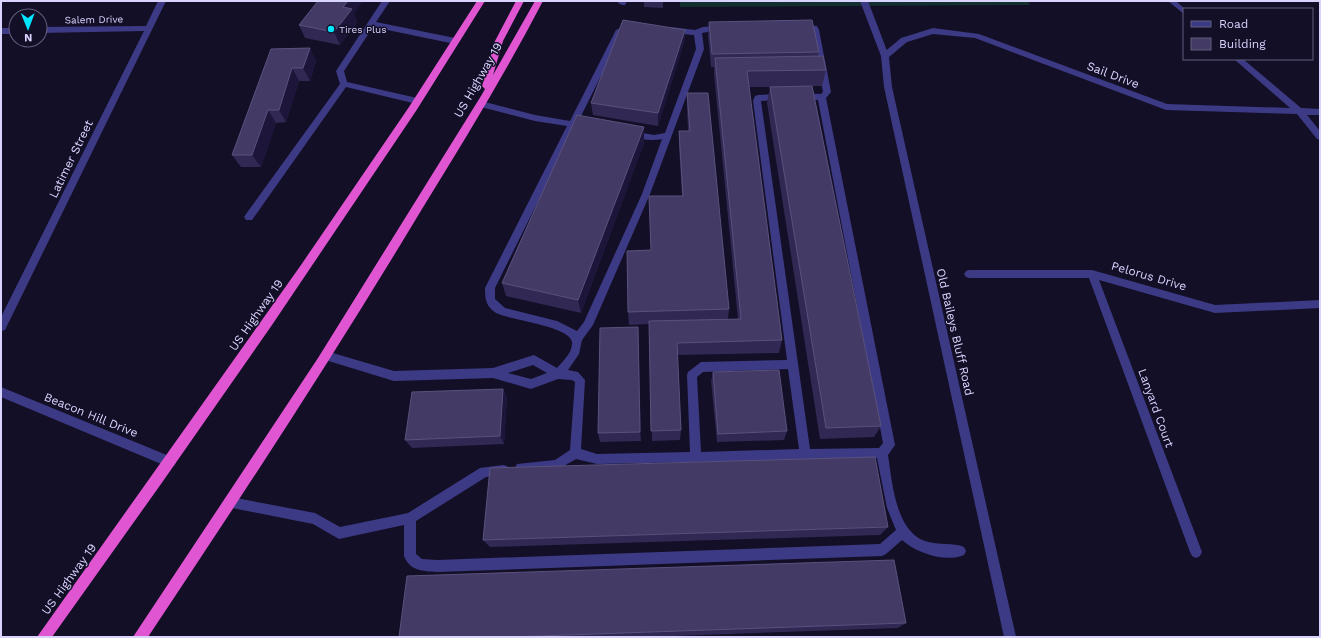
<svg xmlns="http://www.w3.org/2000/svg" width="1321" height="638" viewBox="0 0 1321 638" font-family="'Work Sans',sans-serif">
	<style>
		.green { fill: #12302f }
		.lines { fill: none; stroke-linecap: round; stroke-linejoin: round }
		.service { fill: #3d3a85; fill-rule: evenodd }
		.minor { fill: #3d3a85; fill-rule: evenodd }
		.trunk { fill: #e055d1; fill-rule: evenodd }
		.wall { fill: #312854 }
		.shaded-wall { fill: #1d163a }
		.building { fill: #433a66; stroke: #5a527e }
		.poi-dot { fill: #00e5ff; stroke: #130f26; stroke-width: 1.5 }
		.labels { text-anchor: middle; stroke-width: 3; stroke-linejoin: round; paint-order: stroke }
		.far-street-label { font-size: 10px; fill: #d9d4ff; stroke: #130f26 }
		.far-poi-label { font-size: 10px; fill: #d9d4ff; stroke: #130f26; text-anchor: start }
		.street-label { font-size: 12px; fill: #d9d4ff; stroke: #130f26 }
	</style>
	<rect width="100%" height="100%" fill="#130f26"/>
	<path class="green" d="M680 1H1028L1030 5 680 7Z"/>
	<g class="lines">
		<path class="service" d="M382 1H390L376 22 455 38 459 41 455 44 373 27 344 71 347 82 417 98 420 99 421 101 420 103 417 104 346 87 252 220H246L244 217 246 214 340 84 336 71Z
			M619 1H627L625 5H622L618 3Z
			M860 1H868L889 56 888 58H882L881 56Z
			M630 24 634 26 623 32 578 122 588 124 589 126 585 129 575 127 495 288V299L505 308 557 321 577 331 584 322 642 194 662 139C654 141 632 140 627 134L631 131 654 135 665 133 696 49 694 35 671 33 667 30 671 27 695 30 703 27 725 25V29L702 33 704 49 650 194 593 325 582 340 579 354 568 370 578 372 585 380 581 449 597 454 690 452 687 375 688 372 701 362 787 360 753 101 755 96 758 95 781 94 784 95V99L761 101 810 449 879 448 883 443 818 100 801 99 797 96 801 93 821 94 823 92 811 30 800 29 796 27 800 25 817 26 819 30 831 92 826 98 895 445 888 455C892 480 895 531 925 541 939 546 953 542 964 547L966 551 964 555C946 563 916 553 902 540L886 554 882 556 437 572C423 571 410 571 404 556V525L339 539 313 524 227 507 225 503 227 499 231 497 315 513 340 527 408 513 480 468 503 465 507 466 509 470 507 474 486 477 416 521V554L422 559 437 560 880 544 896 530 887 508 877 458 597 464 576 459 557 470 521 473 517 472 515 468 517 464 555 460 570 450 575 382 572 380 558 379 531 389 493 378 394 381 322 359 321 356 322 353 326 351 394 371 493 368 534 355 557 368C563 361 573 352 572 342 570 326 510 320 496 313 486 306 485 300 485 288L567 126 535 121 481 107 477 104 481 101 535 115 570 121 616 30ZM533 365 547 373 531 379 508 373ZM788 369 799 449 701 452 697 377 703 372Z"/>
		<path class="minor" d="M158 1H166L5 330 1 331V317L144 31 40 33V27L146 26Z
			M1168 1H1176L1185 9 1184 14Z
			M1 28H16V34H1Z
			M933 28 979 34 1167 104 1290 108 1234 59H1243L1301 108 1320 109V115H1307L1320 131V140L1317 139 1297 114 1166 110 975 38 933 34 907 42 889 57 892 87 1016 637H1004L884 87 881 56 882 54 901 38Z
			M969 270H1092L1215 305 1320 300V308L1215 313 1099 280 1202 552 1200 556 1196 558 1192 556 1190 552 1089 278H969L966 277 964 274 966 271Z
			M1 387 174 458 176 462 174 466 170 467 166 466 1 397Z"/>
		<path class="trunk" d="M477 1H485L416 111 272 325 161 484 52 637H37L301 265 409 107Z
			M516 1H524L503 41 493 75 535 1H543C506 72 464 141 422 209 335 354 242 496 148 637H133L318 358 481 96 485 89 482 86 495 41Z"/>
	</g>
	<path class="wall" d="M644 1H663V8L644 7Z
		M354 14 357 22 340 45 305 38 299 25Z
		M709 22 819 52 818 56 826 70 822 86H812L881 426 874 437 820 439 767 103 770 87H776H749L782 340 779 353 677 355 681 430 680 440 652 441 649 324 629 325 628 312 651 250 682 196 679 146V131H688L687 109V93L729 309 728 319H738L714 74V67H711L708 36Z
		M685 30 684 43 658 126 593 115 591 103Z
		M310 48 316 61 310 81H299L286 122 276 123 261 167H241L232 155 271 49Z
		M644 127V143L581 313 506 296 502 283Z
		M638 327 641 441 600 442 598 433Z
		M713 372 787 431 784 440 717 442 711 381Z
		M503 389 507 398 504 444 412 448 405 440Z
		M888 527 880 535 490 547 483 540Z
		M906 623 898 628 646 637H399Z"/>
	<path class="shaded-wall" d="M348 1H363L354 14 357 22 340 45 334 32 343 7Z
		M685 30 684 43 658 126V113Z
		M310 48 316 61 310 81 303 68Z
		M292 68 299 81 286 122 279 110Z
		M268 110 276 123 261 167 252 155Z
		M644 127V143L581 313 578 300Z
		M638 327 639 338 641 441 640 432Z
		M503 389 507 398 504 444 500 436Z"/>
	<path class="building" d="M318 1H348L343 7 352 9 334 32 299 25Z
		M623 20 685 30 658 113 591 103Z
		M812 20 819 52 712 54 709 22Z
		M310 48 303 68H292L279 110H268L252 155H232L271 49Z
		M823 56 826 70 747 71 782 340 677 343 681 430 651 431 649 321 741 319 715 58Z
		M812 86 881 426 826 428 770 87Z
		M687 93H708L729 309 628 312 627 251 651 250 649 196H683L679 131H690Z
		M577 115 644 127 578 300 502 283Z
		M638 327 640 432 598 433 600 328Z
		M779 370 787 431 718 434 713 372Z
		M503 389 500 436 405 440 412 392Z
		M875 457 888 527 483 540 490 468Z
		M894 560 906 623 509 637H399L407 576Z"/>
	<circle class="poi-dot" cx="331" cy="29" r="4"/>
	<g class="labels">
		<g class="far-street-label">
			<text transform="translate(94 19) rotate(-1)" y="4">Salem Drive</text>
		</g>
		<g class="far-poi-label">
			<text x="339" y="33">Tires Plus</text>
		</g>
		<g class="street-label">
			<text transform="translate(1113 75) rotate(21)" y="4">Sail Drive</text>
			<text transform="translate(478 80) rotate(-60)" y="4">US Highway 19</text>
			<text transform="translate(71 159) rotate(-64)" y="4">Latimer Street</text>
			<text transform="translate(1149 276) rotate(16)" y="4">Pelorus Drive</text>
			<text transform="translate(256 315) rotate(-55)" y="4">US Highway 19</text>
			<text transform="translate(955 332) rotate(77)" y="4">Old Baileys Bluff Road</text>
			<text transform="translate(1156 408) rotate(70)" y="4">Lanyard Court</text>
			<text transform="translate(91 415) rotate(22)" y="4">Beacon Hill Drive</text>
			<text transform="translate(69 579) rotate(-54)" y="4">US Highway 19</text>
		</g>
	</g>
	<rect width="1321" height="638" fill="none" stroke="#d9d4ff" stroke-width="4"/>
	<rect x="1183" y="8" width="130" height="52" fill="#130f26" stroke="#625e7d"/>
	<rect x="1191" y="21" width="20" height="6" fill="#3d3a85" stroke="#625e7d"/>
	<text x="1219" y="28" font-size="12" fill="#d9d4ff">Road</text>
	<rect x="1191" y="38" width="20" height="12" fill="#433a66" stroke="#625e7d"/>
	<text x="1219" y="48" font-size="12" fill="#d9d4ff">Building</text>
	<g transform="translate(28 28) rotate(179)"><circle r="19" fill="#130f26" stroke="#625e7d"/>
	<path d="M0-3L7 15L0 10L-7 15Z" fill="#00e5ff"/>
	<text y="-6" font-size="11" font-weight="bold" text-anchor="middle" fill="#d9d4ff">N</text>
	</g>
</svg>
